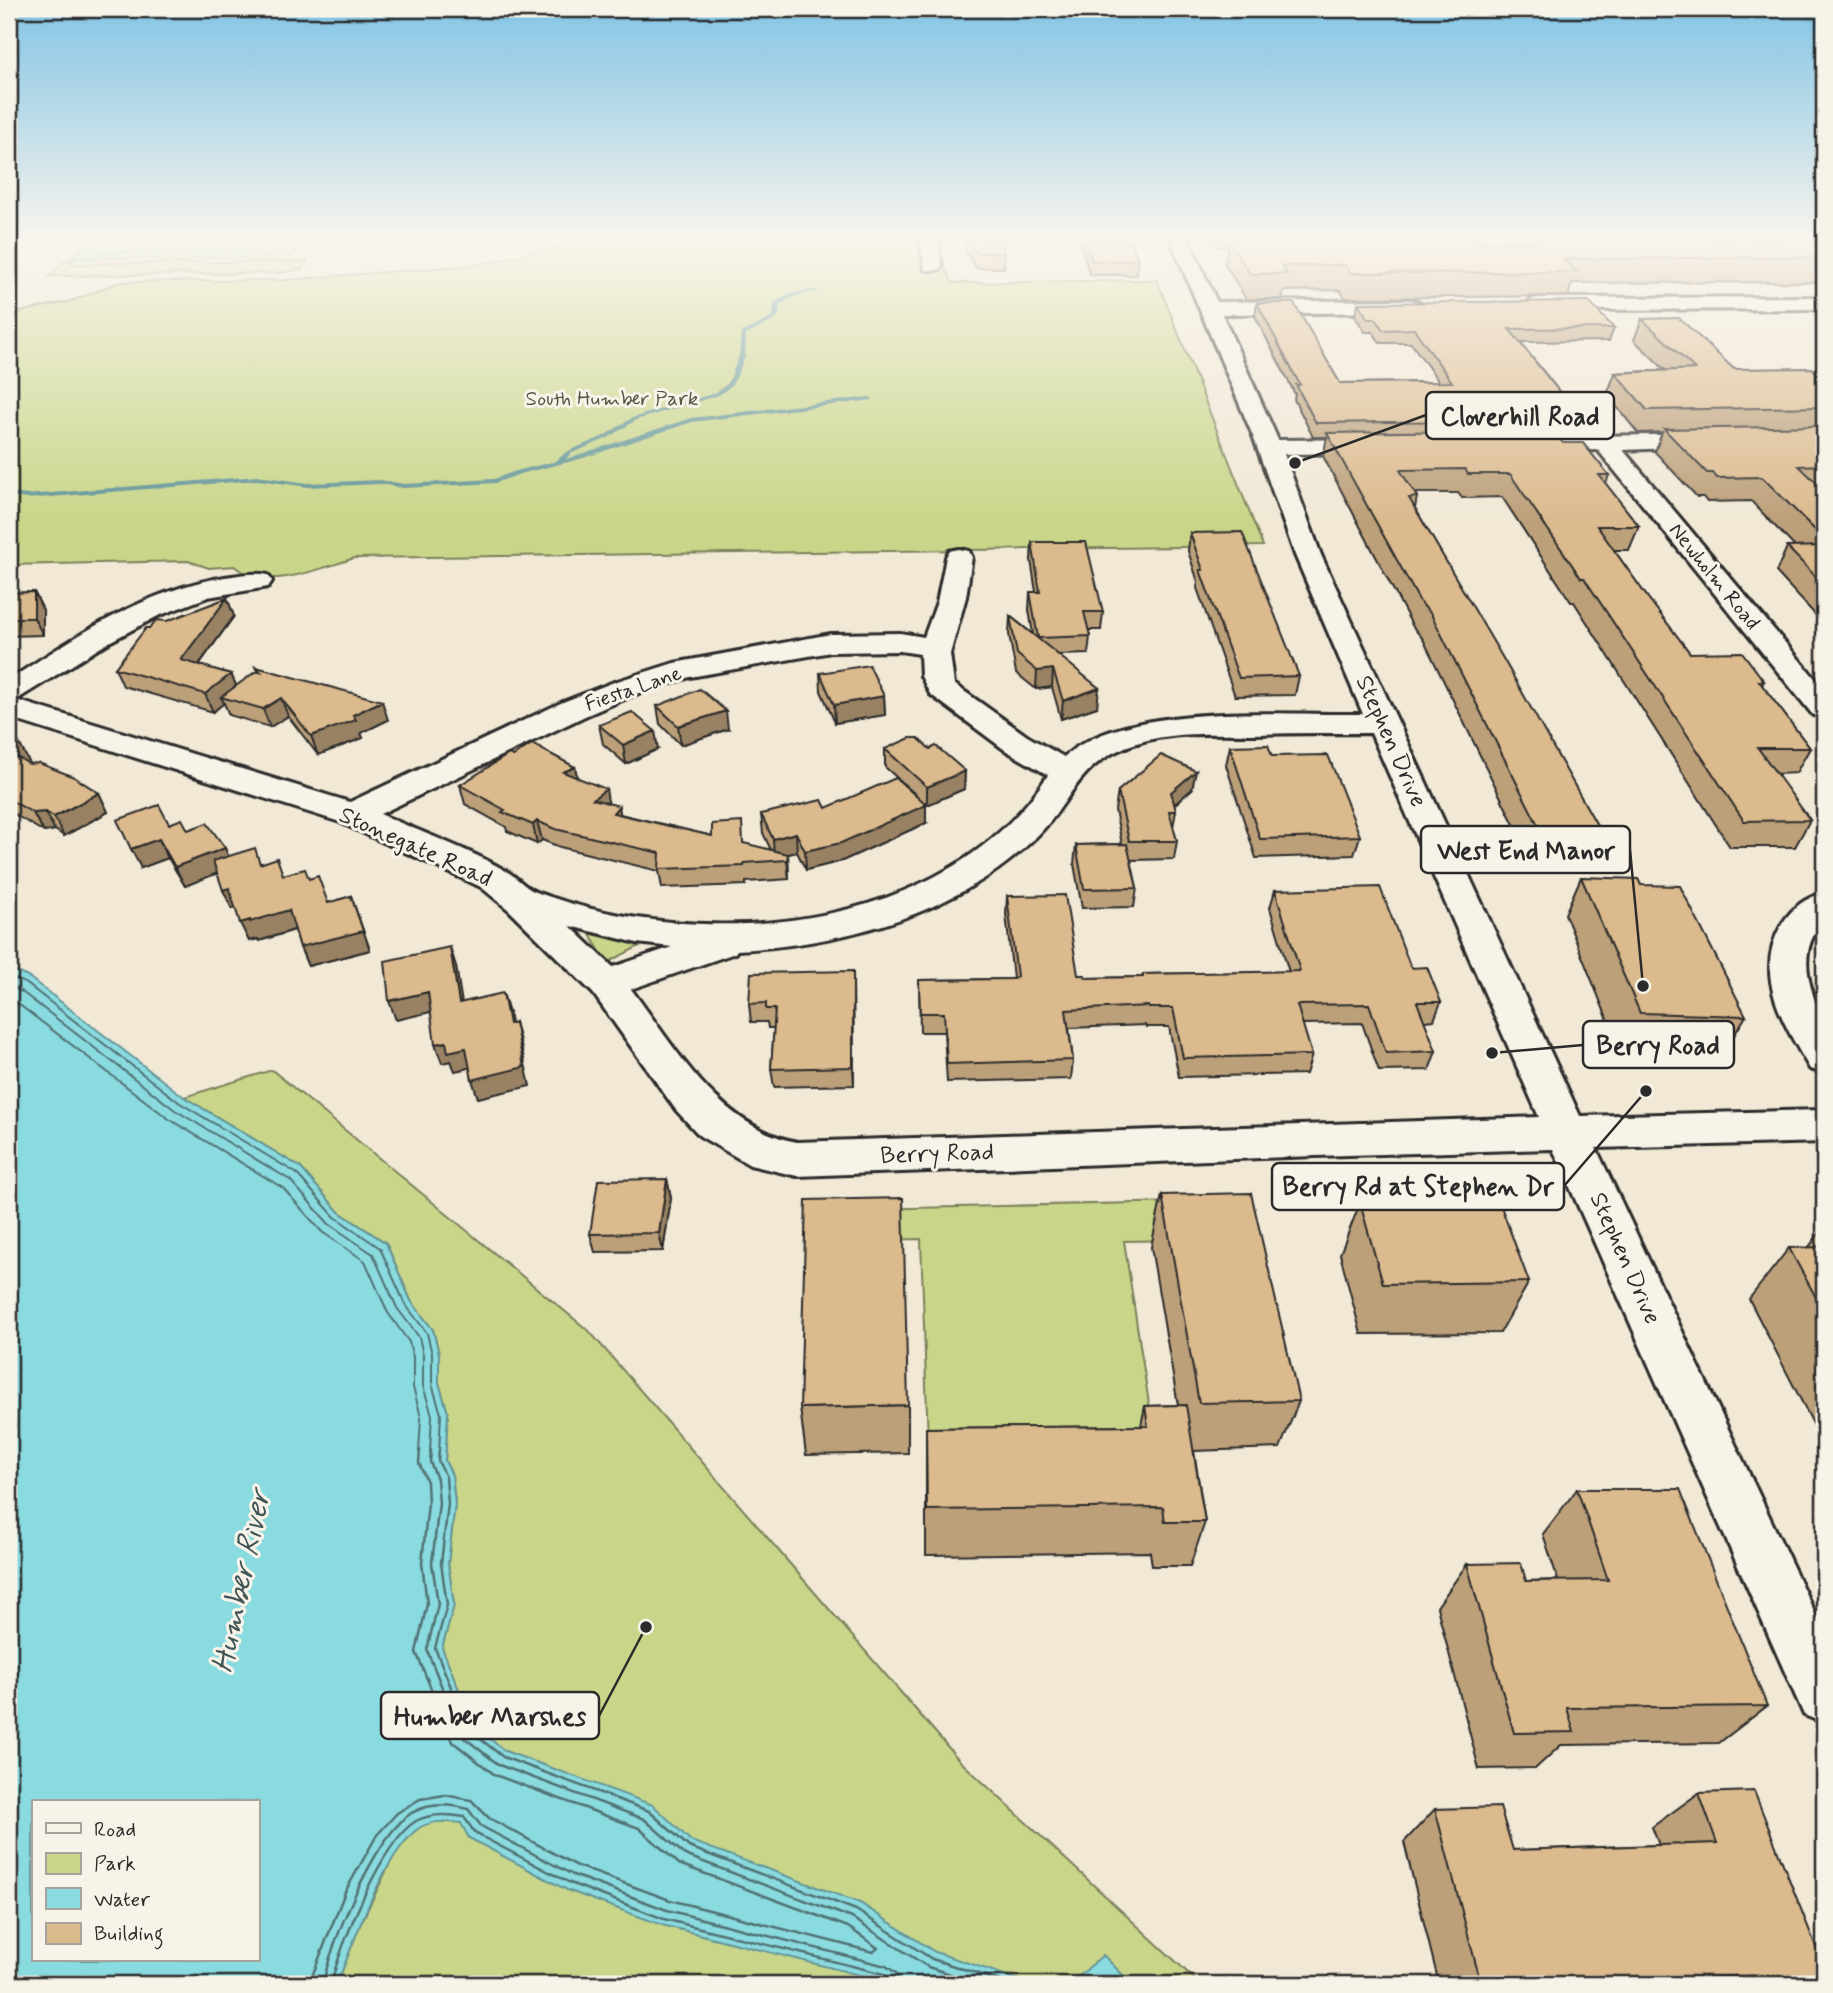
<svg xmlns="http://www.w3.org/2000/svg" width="1833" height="1993" viewBox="0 0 1833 1993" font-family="Mynerve,sans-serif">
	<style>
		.green { fill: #c9d689; stroke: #7a805a; stroke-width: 2 }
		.water { fill: #8adbe0; stroke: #649598; stroke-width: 2; fill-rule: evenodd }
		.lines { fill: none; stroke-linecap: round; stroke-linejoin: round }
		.shore-far1 { stroke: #517173; stroke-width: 2 }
		.shore { stroke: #517173; stroke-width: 2.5 }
		.stream { fill: #649598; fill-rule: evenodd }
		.minor-casing { stroke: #2b2b2b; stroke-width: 6 }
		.minor { fill: #f7f3e8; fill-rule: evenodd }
		.wall { fill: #bca07a; stroke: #2b2b2b; stroke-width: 2 }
		.shaded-wall { fill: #998263; stroke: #2b2b2b; stroke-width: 2 }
		.building { fill: #dbba8e; stroke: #2b2b2b; stroke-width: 2 }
		.labels { text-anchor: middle; stroke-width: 6; stroke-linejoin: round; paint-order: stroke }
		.far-park-label { font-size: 21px; fill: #525642; stroke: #f7f3e8 }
		.far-street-label { font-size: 21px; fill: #2b2b2b; stroke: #f7f3e8 }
		.street-label { font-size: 24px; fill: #2b2b2b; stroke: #f7f3e8 }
		.near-water-label { font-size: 32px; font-style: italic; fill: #435758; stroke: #f7f3e8 }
		.leader { fill: none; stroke: #2b2b2b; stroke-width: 2.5 }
		.callout-dot { fill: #2b2b2b; stroke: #f7f3e8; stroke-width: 2.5 }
		.callout { fill: #f7f3e8; stroke: #2b2b2b; stroke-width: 2.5 }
		.callout-label { font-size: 26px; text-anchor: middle; font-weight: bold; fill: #2b2b2b }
	</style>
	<rect width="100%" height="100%" fill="#f1e8d6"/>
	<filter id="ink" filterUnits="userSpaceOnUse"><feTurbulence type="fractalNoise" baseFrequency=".0143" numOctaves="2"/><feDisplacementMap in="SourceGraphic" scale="14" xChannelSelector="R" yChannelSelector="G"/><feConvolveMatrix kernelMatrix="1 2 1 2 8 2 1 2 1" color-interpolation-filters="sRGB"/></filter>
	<g filter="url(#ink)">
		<path class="green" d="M572 241H933L952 283 1157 280 1263 546 355 558C320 568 266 593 234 566L209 568 188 561 9 565V314L71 301 120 282 284 280 475 265 570 245Z
			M64 261H73L71 264 308 261 302 269 281 273 49 276Z
			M589 933 645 943 607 963Z
			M272 1070 590 1332 960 1761 1200 1984H337L360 1925 395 1853 416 1829 473 1725 442 1648 454 1605 448 1563 455 1504 452 1475 445 1461 448 1413 439 1383V1354L433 1330 411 1301 386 1243 339 1212 300 1167 184 1097Z
			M1229 1201 1238 1239 1124 1241 1154 1436 928 1442 921 1239 820 1241 821 1210Z"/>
		<path class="water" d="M90 241H304L291 257 70 259Z
			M9 968 30 978 184 1097 300 1167 339 1212 386 1243 411 1301 433 1330 439 1354V1383L448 1413 445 1461 452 1475 455 1504 448 1563 454 1605 442 1648 473 1725 505 1751 653 1805 691 1841 860 1903 935 1952 1032 1984H895L662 1925 567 1890 469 1838 461 1823C445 1821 428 1820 415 1831 382 1860 353 1943 337 1984H9ZM33 1802H257V1960H33Z
			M1103 1955 1124 1976 1118 1984H1064L1075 1980Z"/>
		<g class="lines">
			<path class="shore-far1" d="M94 241 93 249 96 252 286 250 295 241
				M103 241H283
				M9 976 27 984 180 1103 296 1173 335 1217 380 1248 405 1304 427 1333 432 1354V1384L441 1414 439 1452
				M9 985 22 992 175 1110 290 1180 329 1224 373 1254 397 1308 419 1337 423 1355V1386L432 1415 430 1452
				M9 997 169 1119 283 1188 322 1232 365 1261 388 1313 409 1342 413 1357V1387L421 1417 419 1452"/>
			<path class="shore" d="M431 1450 430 1462 437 1479 439 1503 432 1563 438 1604 427 1650 461 1735 499 1765 644 1819 685 1855 852 1918 928 1967 981 1984
				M439 1450 438 1461 446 1477 448 1504 441 1563 447 1605 435 1648 468 1729 503 1757 649 1811 689 1847 856 1910 932 1959 1010 1984
				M312 1984 313 1974 345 1892 377 1835 397 1813 420 1799 445 1795 471 1800 489 1818 577 1866 670 1900 873 1952 878 1948 848 1927 679 1864 639 1828 495 1775 453 1742 416 1652 427 1604 422 1563 428 1503 427 1482 419 1463 420 1450
				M323 1984C331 1941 373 1844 406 1817 423 1803 448 1803 468 1809L481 1826 573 1875 667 1910 886 1966 896 1973 898 1984
				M331 1984C340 1946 382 1841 416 1821 431 1813 448 1814 464 1817L475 1833 570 1883 664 1919 884 1974 890 1984"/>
			<path class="stream" d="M817 290V292C803 294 792 296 780 305L779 315 773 321 746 335 745 356 737 376 731 386 719 395 636 420 608 438 570 454 566 459 691 418 870 397 872 398V400L692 422 580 459 520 474 495 483 404 488 380 484 308 487 258 480 26 499 9 496V492L26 495 258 476 308 483 380 480 404 484 494 479 516 471 556 461 566 452 604 436 632 418 715 393 727 384 731 376 739 356 741 333 769 319 773 315 774 304C786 293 801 290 817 290Z"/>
			<g class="minor-casing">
				<path id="minor" d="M920 241H938L942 266 939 270H925Z
					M1171 241H1189L1217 302 1411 300 1418 302 1421 306 1418 310 1411 312 1222 314 1278 440 1376 439 1384 441 1388 446 1384 451 1376 453 1284 454 1321 555 1580 1116 1824 1110V1142L1596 1148 1824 1633V1723L1804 1715 1553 1149 1315 1156 797 1176 750 1165 700 1136 676 1110 593 993 509 910 481 887 340 822 9 718V680C76 636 145 590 225 577 240 575 254 572 268 575L272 581 268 587 208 597 158 616 111 641 16 700 350 802 563 702 614 682 674 663 831 634 900 633 924 637 937 602 946 557 949 551 959 549 969 551 972 557 966 597 950 654 954 684 1027 736 1064 757C1125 701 1283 715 1363 714L1295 555 1253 436ZM900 651 920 654 921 676 930 694 1005 750 1048 775C946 935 700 953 536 892 525 888 517 877 506 871 469 849 420 832 380 814L585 716 636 694 690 677 831 652ZM1371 733 1539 1117 797 1142C718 1127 676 1048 631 989L735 953 737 950C844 944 959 914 1037 836 1069 805 1075 770 1119 750 1160 731 1206 734 1250 734 1290 733 1331 733 1371 733ZM570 926 637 943 672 947 613 967Z
					M1824 297V309L1537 310 1530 308 1527 304 1530 300 1537 298Z
					M1712 434 1720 436 1724 441 1720 446 1623 450 1824 689V717L1813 715 1598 450 1531 451 1523 449 1519 444 1523 439 1531 437Z
					M1824 893V921C1794 953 1811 989 1823 1024 1828 1037 1825 1060 1824 1073L1810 1069C1784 1024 1752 975 1782 924 1793 907 1805 898 1824 893Z"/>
			</g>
			<use href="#minor" class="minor"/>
		</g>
		<path class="wall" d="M964 241H1005L1004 243H1002L1004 253V268H976L966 252Z
			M1079 241H1130L1138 260 1137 275H1090Z
			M1213 241H1824V296L1818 294V282L1572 283 1568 296 1345 298 1340 290 1284 291 1282 299H1246L1225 264 1228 247H1217Z
			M1824 298V332H1819L1818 312Z
			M1257 303 1340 383 1439 382 1411 343H1380L1373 332H1365L1355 316 1358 303 1614 328 1609 341 1520 342 1566 400 1561 414H1532L1536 420 1533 431 1563 443 1609 475 1606 484 1639 526 1629 550H1614L1648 598 1690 653 1764 681 1762 685 1810 748 1796 773 1776 774 1810 820 1795 847H1730L1574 602H1571L1502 497 1462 498 1458 493H1415L1417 497 1415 508 1598 827 1586 854 1529 855 1423 639 1413 627 1323 456 1327 437H1313L1294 399 1295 394 1255 316Z
			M1642 319 1734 369 1824 379V488L1823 489 1824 490V641L1817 633 1822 622 1776 572 1787 547H1795L1751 501 1707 502 1703 497H1697L1655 452 1662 432 1638 433 1607 395 1615 373 1665 370 1634 340Z
			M1190 533 1299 676 1295 695 1235 696 1197 588 1198 582 1188 551Z
			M1032 542 1103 612 1101 630H1088L1090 636 1088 654 1059 655 1097 707 1061 719 1052 687 1036 689 1016 673 1009 634 1010 616 1033 634 1029 610 1030 592H1036L1031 560Z
			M34 592 43 610V635L9 636V593Z
			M227 598 234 616 199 665 231 674 236 686 258 672 256 667 388 720 361 733 363 738 318 755 288 716 270 727 229 715 224 703 213 712 123 686 115 668 150 628Z
			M820 673 884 696 885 715 835 723 821 691Z
			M657 706 728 729 681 745 660 724Z
			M599 725 658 749 626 764 603 744Z
			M9 726 29 762 27 763 99 793 108 812 64 836 55 830 44 832 9 811Z
			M1230 746 1360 836 1354 855 1256 858 1226 765Z
			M885 749 965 771 964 789 927 805 885 767Z
			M513 756 575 767 577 777 620 814 771 850 763 833 761 814 826 808 926 823 842 861 806 870 797 852 788 854 789 879 746 882V885L662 888 659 871 560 847 542 840 537 844 507 831 506 827 465 804 460 785Z
			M1192 789 1174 805 1176 811 1173 827 1177 841 1174 859 1131 860 1137 888 1134 907 1082 908 1074 864 1076 845 1122 844 1115 810 1118 791Z
			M169 824 188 830 228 856 261 863 284 875 309 879 328 903 351 896 370 950 308 966 300 947 295 930 259 941 258 939 249 941 236 908 232 909 217 873 185 886 168 858 141 868Z
			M1581 877 1641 885 1746 1016 1723 1053 1620 1050 1565 914Z
			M1275 890 1411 968 1441 1002 1434 1020 1424 1021 1436 1051 1429 1070 1379 1071 1362 1023 1302 1024 1312 1055 1306 1074 1179 1077 1169 1027H1146L1145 1025 1069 1028 1073 1060 1071 1079 947 1082 944 1032H920L919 980 1013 979 1006 914 1007 896 1078 975 1086 978 1142 977 1143 974 1289 972 1270 908Z
			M853 971 854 1085 774 1087 771 1069 774 1028H768L767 1022H751L749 1004Z
			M667 1179 671 1198 663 1251 595 1252 590 1234Z
			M1162 1195 1299 1401 1280 1448 1194 1451 1205 1522 1190 1566H1152L1150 1552 926 1555V1428L1141 1426 1145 1406 1178 1405 1151 1247Z
			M1360 1203 1529 1282 1500 1333 1361 1334 1340 1254Z
			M1824 1227V1445L1749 1299 1789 1248H1808Z
			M908 1405V1453L806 1455 800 1408Z
			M1577 1489 1767 1706 1719 1743 1561 1745 1536 1768 1479 1769 1437 1607 1467 1564 1526 1581 1558 1580 1543 1534Z
			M1699 1793 1824 1984H1439L1404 1842 1435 1809 1513 1850 1659 1845 1652 1827Z"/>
		<path class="shaded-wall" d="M34 592 43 610V635L34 618Z
			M227 598 234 616 189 678 181 660Z
			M1053 669 1052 687 1036 689 1037 671Z
			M231 674 239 692 221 697 224 703 213 712 205 694Z
			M1099 688 1097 707 1061 719 1063 701Z
			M884 696 885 715 835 723 834 705Z
			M281 698 288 716 270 727 263 709Z
			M382 701 388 720 361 733 363 738 318 755 311 736Z
			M726 711 728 729 681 745 678 726Z
			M655 731 658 749 626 764 623 745Z
			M18 741 29 762 9 773V749Z
			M575 767 579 785 563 772Z
			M965 771 964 789 927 805V787Z
			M1196 771 1192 789 1168 810 1171 792Z
			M606 789 609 807 593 799Z
			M99 793 108 812 64 836 54 817Z
			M926 805V823L842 861 806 870 805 851Z
			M619 806 622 824 613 813Z
			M45 812 55 830 44 832 33 813Z
			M537 821 542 840 537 844 533 825Z
			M796 833 797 852 788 854 789 879 787 860 774 857 773 839Z
			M159 839 168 858 141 868 131 849Z
			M225 848 233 867 185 886 175 867Z
			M229 888 238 907 232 909 223 890Z
			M351 896 370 950 308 966 300 947Z
			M289 910 297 929 259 941 258 939 249 941 240 923Z
			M450 947 456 966 465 1022 459 1003Z
			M853 971V990L854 1085 853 1067Z
			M428 992 435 1011 396 1020 389 1001Z
			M503 993 509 1012 515 1042 509 1024Z
			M515 1022 520 1041 530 1086 478 1098 472 1080Z
			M446 1042 466 1048 473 1067 455 1071 451 1061 442 1063 435 1044Z
			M667 1179 671 1198 663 1251 659 1233Z"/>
		<path class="building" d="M968 241H1002L1004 253H976Z
			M1085 241H1130L1138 260 1092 261Z
			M1229 241H1824V257L1564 259 1576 272 1350 273 1345 265 1282 266 1287 274H1250Z
			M1588 301 1614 328 1509 329 1566 400 1522 401 1536 420 1316 423 1296 385H1300L1257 303H1294L1340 383 1452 382 1414 329 1383 330 1376 319H1368L1358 303Z
			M1679 318 1734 369 1812 368 1824 379V407L1647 410 1615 373 1695 369 1642 319Z
			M1824 426V465L1799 466 1824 490V539L1762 477 1717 478 1713 473H1707L1664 429Z
			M1553 430 1563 443H1583L1609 475H1599L1639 526H1597L1648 598 1690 653 1742 652 1764 681H1759L1810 748H1758L1810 820 1744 821 1584 578H1581L1510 474H1468L1465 469 1400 470 1417 497 1409 498 1504 660 1598 827 1540 829 1431 614 1420 602 1327 433Z
			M1242 532 1299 676 1239 678 1200 570H1203L1190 533Z
			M1032 542H1086L1103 612H1084L1090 636 1038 638 1030 592H1040Z
			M1824 546V585L1787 547Z
			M34 592V618H9V593Z
			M227 598 181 660 231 674 205 694 115 668 146 628H150L156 620 167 621Z
			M1010 616 1046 645 1099 688 1063 701 1053 669 1037 671 1017 654Z
			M869 665 884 696 834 705 820 673Z
			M256 667 382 701 353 715 356 720 311 736 281 698 263 709 221 697 255 672H261Z
			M700 689 726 711 678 726 657 706Z
			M632 712 655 731 623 745 599 725Z
			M9 726 18 744 9 749Z
			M910 738H918L930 749 936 746 965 771 927 787 885 749Z
			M532 744 575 767 563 772 606 789 593 799 619 806 613 813 712 836V824L742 822 743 843 788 854 787 860 744 863V866L659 869 660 853 555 829 537 821 533 825 502 812 505 810 460 785 509 754 513 756Z
			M1268 745 1272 756 1328 755 1360 836 1260 839 1230 746Z
			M1161 755 1196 771 1171 792 1176 811H1169L1177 841H1129L1118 791Z
			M17 757 29 764 39 763 74 777 99 793 54 817 45 812 33 813 9 799V761Z
			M896 778 926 805 841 843 805 851 796 833 773 839 761 814 822 800 826 808Z
			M159 805 169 824 182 819 188 830 207 823 225 848 175 867 159 839 131 849 117 820Z
			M1127 844 1137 888 1084 889 1076 845Z
			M255 848 260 864 277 858 283 875 305 869 309 879 318 876 328 903 351 896 363 931 300 947 289 910 250 922V920L240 923 229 888 223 890 213 861Z
			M1581 877 1638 879 1641 885 1680 886 1746 1016 1640 1013Z
			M1380 887 1411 968 1427 967 1441 1002H1417L1436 1051 1386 1053 1369 1004 1297 1005 1312 1055 1183 1058 1173 1008H1149L1148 1006 1066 1010 1073 1060 947 1064 944 1013H920L919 980 1013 979 1017 976 1007 896 1065 895 1078 975H1085L1086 978 1143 977V974L1300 971 1275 890Z
			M450 947 459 1003 503 993 509 1024 515 1022 524 1067 472 1080 466 1048 448 1052 446 1042 435 1044 428 992 389 1001 385 961Z
			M853 971V1067L771 1069 775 1009H766V1003L749 1004 751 973Z
			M667 1179 659 1233 590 1234 598 1180Z
			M1251 1193 1299 1401 1199 1403 1162 1195Z
			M903 1198 908 1405 800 1408 806 1200Z
			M1499 1201 1529 1282 1383 1284 1360 1203Z
			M1824 1247V1312L1789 1248Z
			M1186 1405 1205 1522H1165L1163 1507 927 1510 926 1428 1148 1426 1145 1406Z
			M1577 1489H1680L1767 1706 1567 1708 1574 1732 1514 1733 1467 1564 1521 1563 1526 1581 1608 1580Z
			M1754 1791 1824 1967V1984H1771L1768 1975 1552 1984H1481L1435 1809 1500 1807 1513 1850 1717 1843 1699 1793Z"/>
	</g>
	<linearGradient id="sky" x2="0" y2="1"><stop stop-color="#82c4e5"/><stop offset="0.46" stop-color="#f9f5ed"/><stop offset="1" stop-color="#f9f5ed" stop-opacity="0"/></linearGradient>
	<rect width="1833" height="520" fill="url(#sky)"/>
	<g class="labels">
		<g class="far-park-label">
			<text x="612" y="405">South Humber Park</text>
		</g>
		<g class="far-street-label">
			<text transform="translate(1715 576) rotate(51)" y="7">Newholm Road</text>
			<text transform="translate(633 688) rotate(-19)" y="7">Fiesta Lane</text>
		</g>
		<g class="street-label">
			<text transform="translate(1392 741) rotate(66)" y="8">Stephen Drive</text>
			<text transform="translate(416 846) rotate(24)" y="8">Stonegate Road</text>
			<text transform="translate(937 1153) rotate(-2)" y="8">Berry Road</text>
			<text transform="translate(1626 1258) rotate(66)" y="8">Stephen Drive</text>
		</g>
		<g class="near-water-label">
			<text transform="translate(240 1581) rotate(-78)" y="11">Humber River</text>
		</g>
	</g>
	<path class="leader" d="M1295 463L1426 415M1643 986L1630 850M1492 1053L1583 1045M1646 1091L1564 1186M646 1627L599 1716"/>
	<g class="callout-dot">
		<circle cx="1295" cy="463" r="7"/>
		<circle cx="1643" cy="986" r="7"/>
		<circle cx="1492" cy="1053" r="7"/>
		<circle cx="1646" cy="1091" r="7"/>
		<circle cx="646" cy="1627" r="7"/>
	</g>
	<g class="callout">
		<rect x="1426" y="392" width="188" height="47" rx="7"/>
		<rect x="1421" y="826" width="209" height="47" rx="7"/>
		<rect x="1583" y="1021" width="151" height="47" rx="7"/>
		<rect x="1272" y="1163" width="292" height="47" rx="7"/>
		<rect x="381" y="1692" width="218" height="47" rx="7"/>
	</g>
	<g class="callout-label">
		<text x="1520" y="425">Cloverhill Road</text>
		<text x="1526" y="859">West End Manor</text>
		<text x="1658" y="1054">Berry Road</text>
		<text x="1418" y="1195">Berry Rd at Stephen Dr</text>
		<text x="490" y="1725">Humber Marshes</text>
	</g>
	<rect width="1833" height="1993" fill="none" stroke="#f7f3e8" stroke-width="35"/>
	<rect x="18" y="18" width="1798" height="1958" fill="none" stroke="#2b2b2b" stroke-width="2.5" filter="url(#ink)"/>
	<rect x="32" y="1800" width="228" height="161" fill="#f7f3e8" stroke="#a5a39c" stroke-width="2"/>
	<rect x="46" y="1823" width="35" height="10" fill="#f7f3e8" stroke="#a5a39c" stroke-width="2"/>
	<text x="94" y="1836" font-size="21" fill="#2b2b2b">Road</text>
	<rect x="46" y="1853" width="35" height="21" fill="#c9d689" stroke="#a5a39c" stroke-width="2"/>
	<text x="94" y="1870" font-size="21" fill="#2b2b2b">Park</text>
	<rect x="46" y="1888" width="35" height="21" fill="#8adbe0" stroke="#a5a39c" stroke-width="2"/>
	<text x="94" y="1906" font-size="21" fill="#2b2b2b">Water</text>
	<rect x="46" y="1923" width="35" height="21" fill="#dbba8e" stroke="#a5a39c" stroke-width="2"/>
	<text x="94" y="1940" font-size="21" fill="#2b2b2b">Building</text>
</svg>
